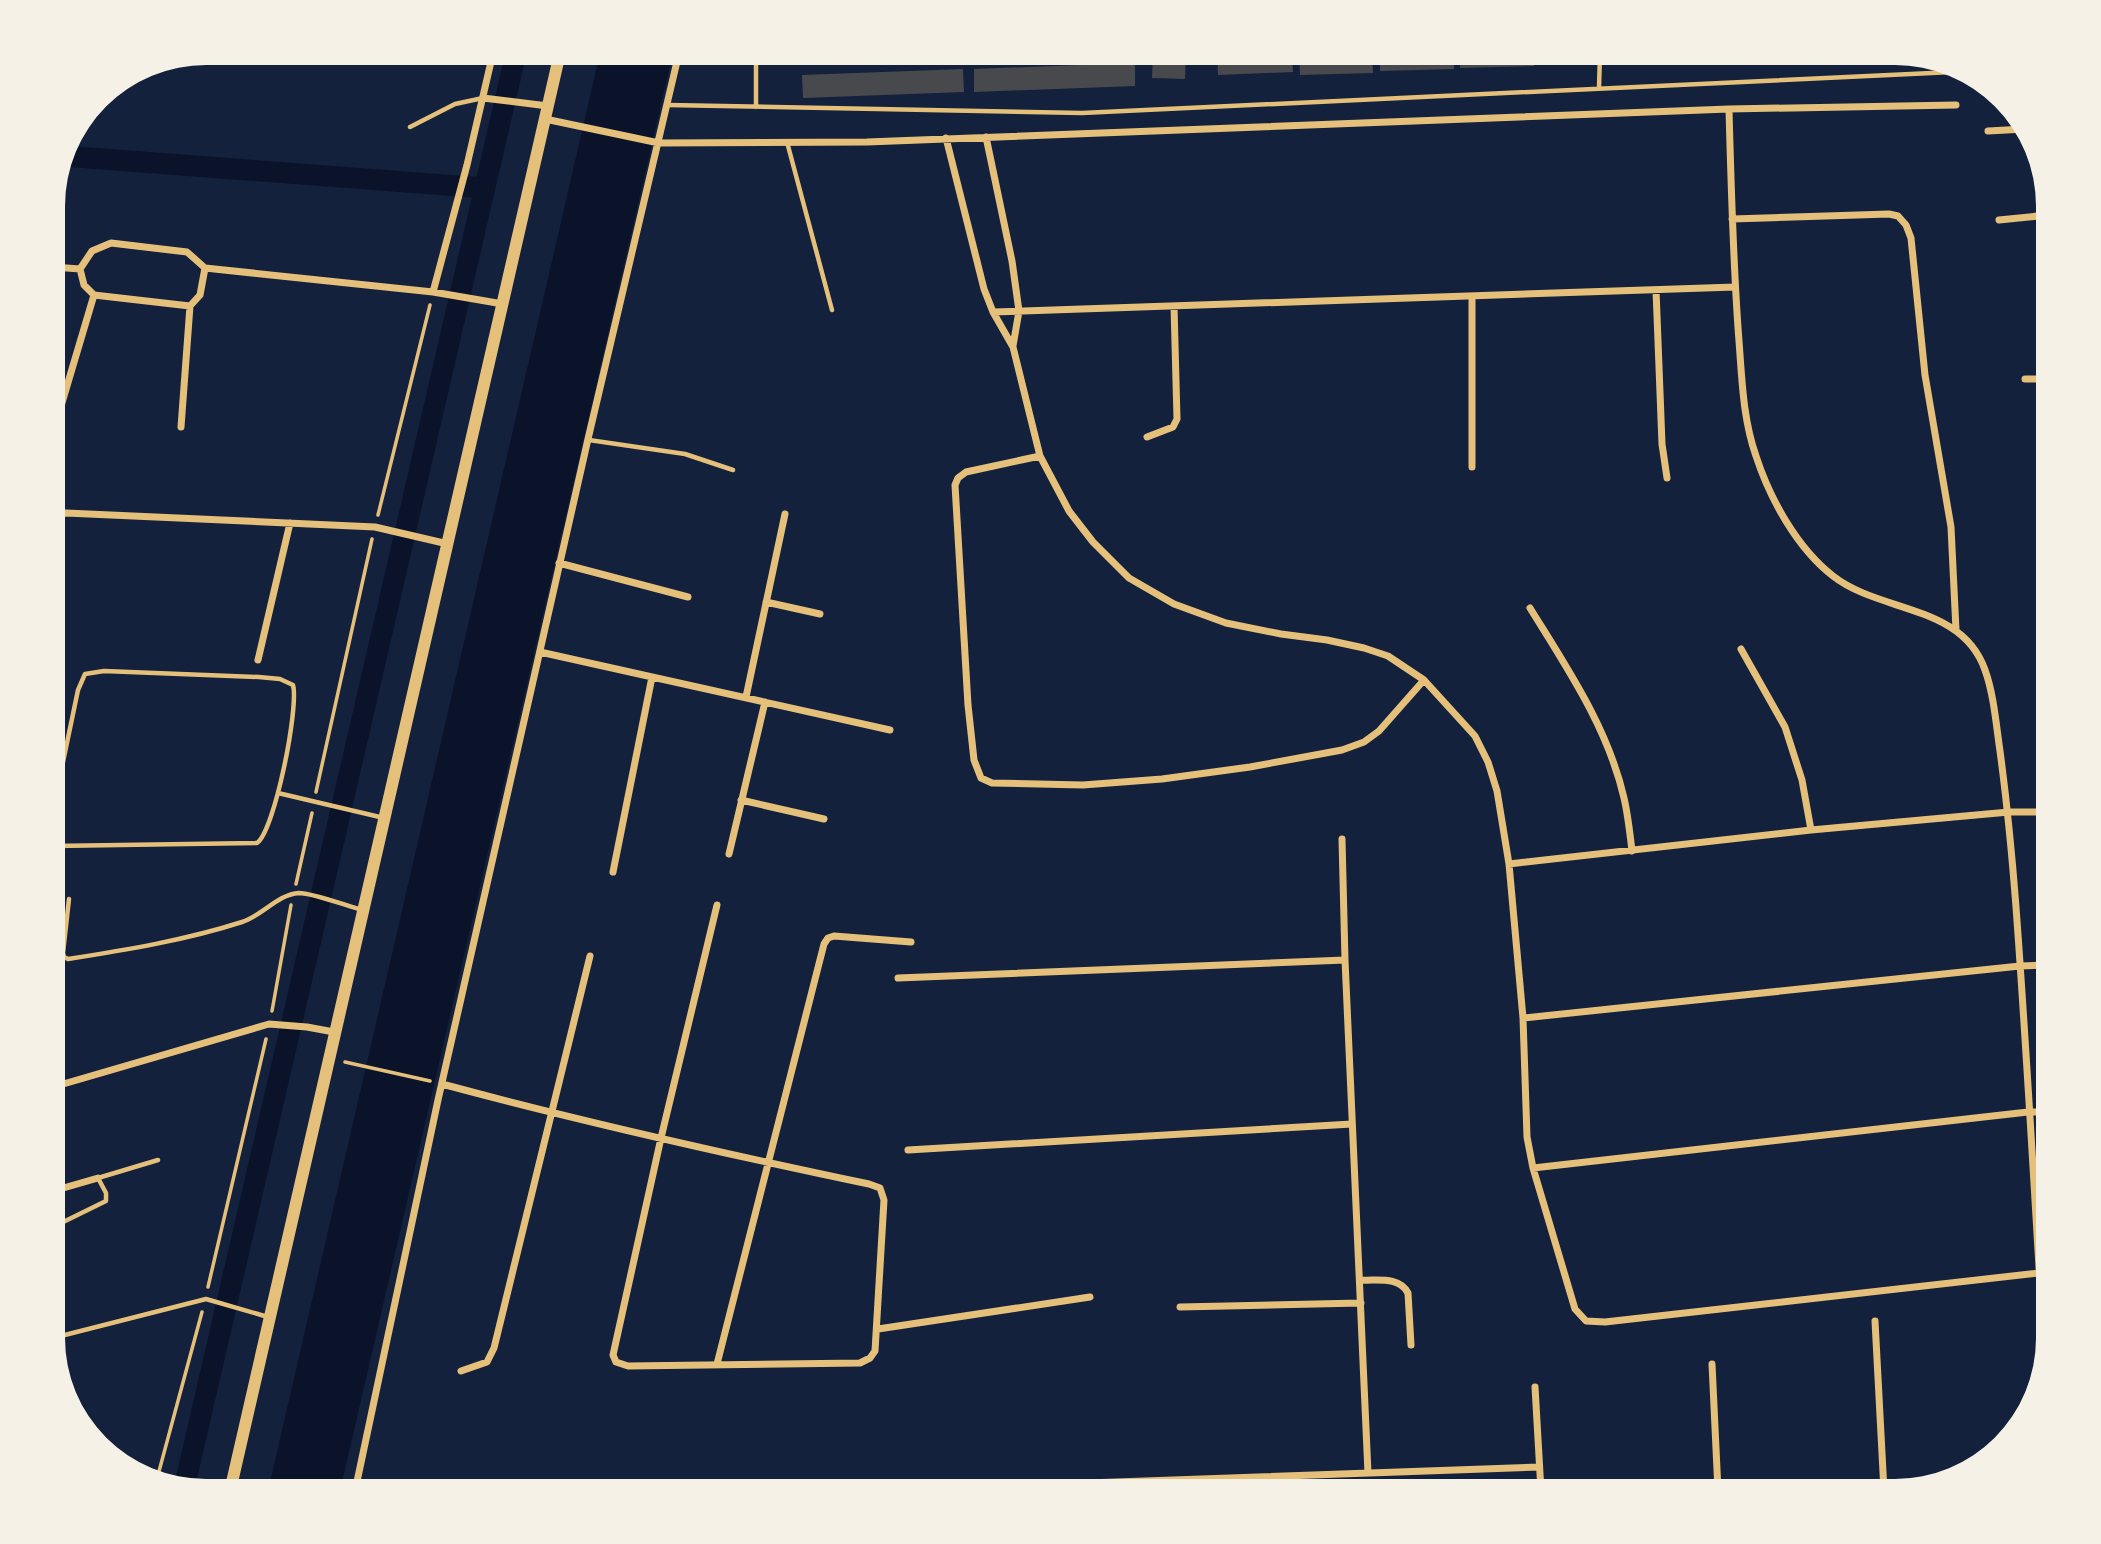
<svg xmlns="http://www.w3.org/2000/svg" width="2101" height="1544" viewBox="0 0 2101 1544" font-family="Spectral,serif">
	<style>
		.water { fill: #0b132b }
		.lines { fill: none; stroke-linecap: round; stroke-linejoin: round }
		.canal { stroke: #0b132b; stroke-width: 21 }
		.building { fill: #48494c }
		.path { stroke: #e5c07b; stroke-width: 3.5 }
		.service { stroke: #e5c07b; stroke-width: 4.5 }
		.minor { stroke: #e5c07b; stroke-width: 7 }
		.secondary { stroke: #e5c07b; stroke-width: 12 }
	</style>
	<rect width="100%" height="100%" fill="#14213d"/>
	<path class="water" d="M600 53H673L340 1491H268Z"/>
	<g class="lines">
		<path class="canal" d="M63 156 485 188
			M185 1484 516 53"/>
	</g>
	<path class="building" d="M803 53H870V55L803 57Z
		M1153 53 1186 55 1185 79 1152 78Z
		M1217 53H1292L1293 72 1218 75Z
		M1299 53H1372L1373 73 1300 75Z
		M1380 53H1453L1454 69 1380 71Z
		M1460 53H1533L1534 66 1460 68Z
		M1135 63V86L974 92V69Z
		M963 69 964 92 803 98 802 75Z"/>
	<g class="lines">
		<path class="path" d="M378 515 430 305
			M316 792 372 539
			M296 884 312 813
			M272 1011 291 905
			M345 1062 430 1081
			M208 1287 266 1039
			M158 1475 202 1312"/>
		<path class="service" d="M756 53V107
			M1599 88 1600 53
			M667 105 1082 113 1953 72
			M410 127 455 104 483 98
			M787 142 832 310
			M589 440 685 454 733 470
			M278 793 384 818
			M53 846 257 843C275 830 299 707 293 685L280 679 259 677 104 671 85 674 78 690 53 810
			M69 899 63 953 64 957 68 959C126 950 186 940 242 922 262 916 278 894 299 893 313 893 347 906 362 910
			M53 1227 106 1201V1193L98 1178 158 1160
			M53 1338 206 1299 268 1317"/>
		<path class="minor" d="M483 98 548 106
			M1729 109C1731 186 1733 264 1739 341 1742 380 1743 419 1756 456 1770 499 1797 548 1833 576 1880 613 1962 604 1985 670 1994 695 1996 724 2000 751 2007 803 2012 855 2016 907 2027 1055 2035 1203 2044 1351
			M545 119 659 143 867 142 1729 109 1956 105
			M1988 131 2025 129
			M986 137 1012 261 1019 311 1013 346
			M946 138 984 289 993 312 1013 347 1040 456 1069 511 1093 542 1129 578 1174 604 1226 623 1281 634 1327 640 1364 648 1388 656 1424 680 1475 736 1488 762 1497 791 1509 864 1523 1018 1527 1137 1533 1168 1575 1309 1586 1321 1605 1322 2048 1272
			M1732 219 1889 214 1898 216 1906 225 1911 238 1925 375 1951 527 1956 630
			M1999 220 2048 215
			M111 243 187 252 205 268 200 295 190 306 94 295 84 285 80 269 92 251Z
			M53 267 80 269
			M205 268 433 292 503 304
			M1656 290 1662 444 1667 478
			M433 292 467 165 493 53
			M1472 296V467
			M993 312 1735 287
			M2025 379H2048
			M181 427 190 306
			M53 433 94 295
			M1147 437 1173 427 1177 419 1174 306
			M1040 456 966 472 958 478 955 485 968 705 974 760 981 778 992 783 1083 785 1162 779 1250 767 1342 750 1364 742 1379 731 1424 680
			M53 516 66 513 375 527 448 544
			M559 563 688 597
			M766 602 820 614
			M1530 608C1567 668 1608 728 1624 798 1628 815 1630 834 1632 851
			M1741 649 1785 727 1802 780 1811 830
			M540 652 890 730
			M258 660 290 523
			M746 697 785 514
			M741 800 824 819
			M1342 839 1345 960 1368 1473
			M729 854 765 702
			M1509 864 1811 830 2009 812H2048
			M613 872 652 677
			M898 978 1345 960
			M1523 1018 2020 966 2048 965
			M442 1084C583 1122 726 1154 869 1184L880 1188 884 1200 875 1351 870 1358 860 1363 628 1366 616 1362 613 1355 661 1138 717 905
			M53 1087 269 1024 307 1027 334 1032
			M908 1150 1352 1124
			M1533 1168 2028 1112H2048
			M53 1191 98 1178
			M1361 1280C1377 1281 1399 1276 1408 1293L1411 1345
			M1180 1307 1361 1303
			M1875 1321 1884 1491
			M878 1329 1090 1297
			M717 1364 824 944 828 938 834 936 911 942
			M1712 1364 1718 1491
			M461 1371 487 1362 494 1348 590 956
			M1535 1387 1541 1491
			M918 1489 1539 1467
			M355 1491 438 1100 588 439 679 53"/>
		<path class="secondary" d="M230 1491 560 53"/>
	</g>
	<path d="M0 0H2101V1544H0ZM206 65H1895A141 141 0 0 1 2036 206V1338A141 141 0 0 1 1895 1479H206A141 141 0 0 1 65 1338V206A141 141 0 0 1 206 65Z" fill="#f6f1e7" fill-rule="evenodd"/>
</svg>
